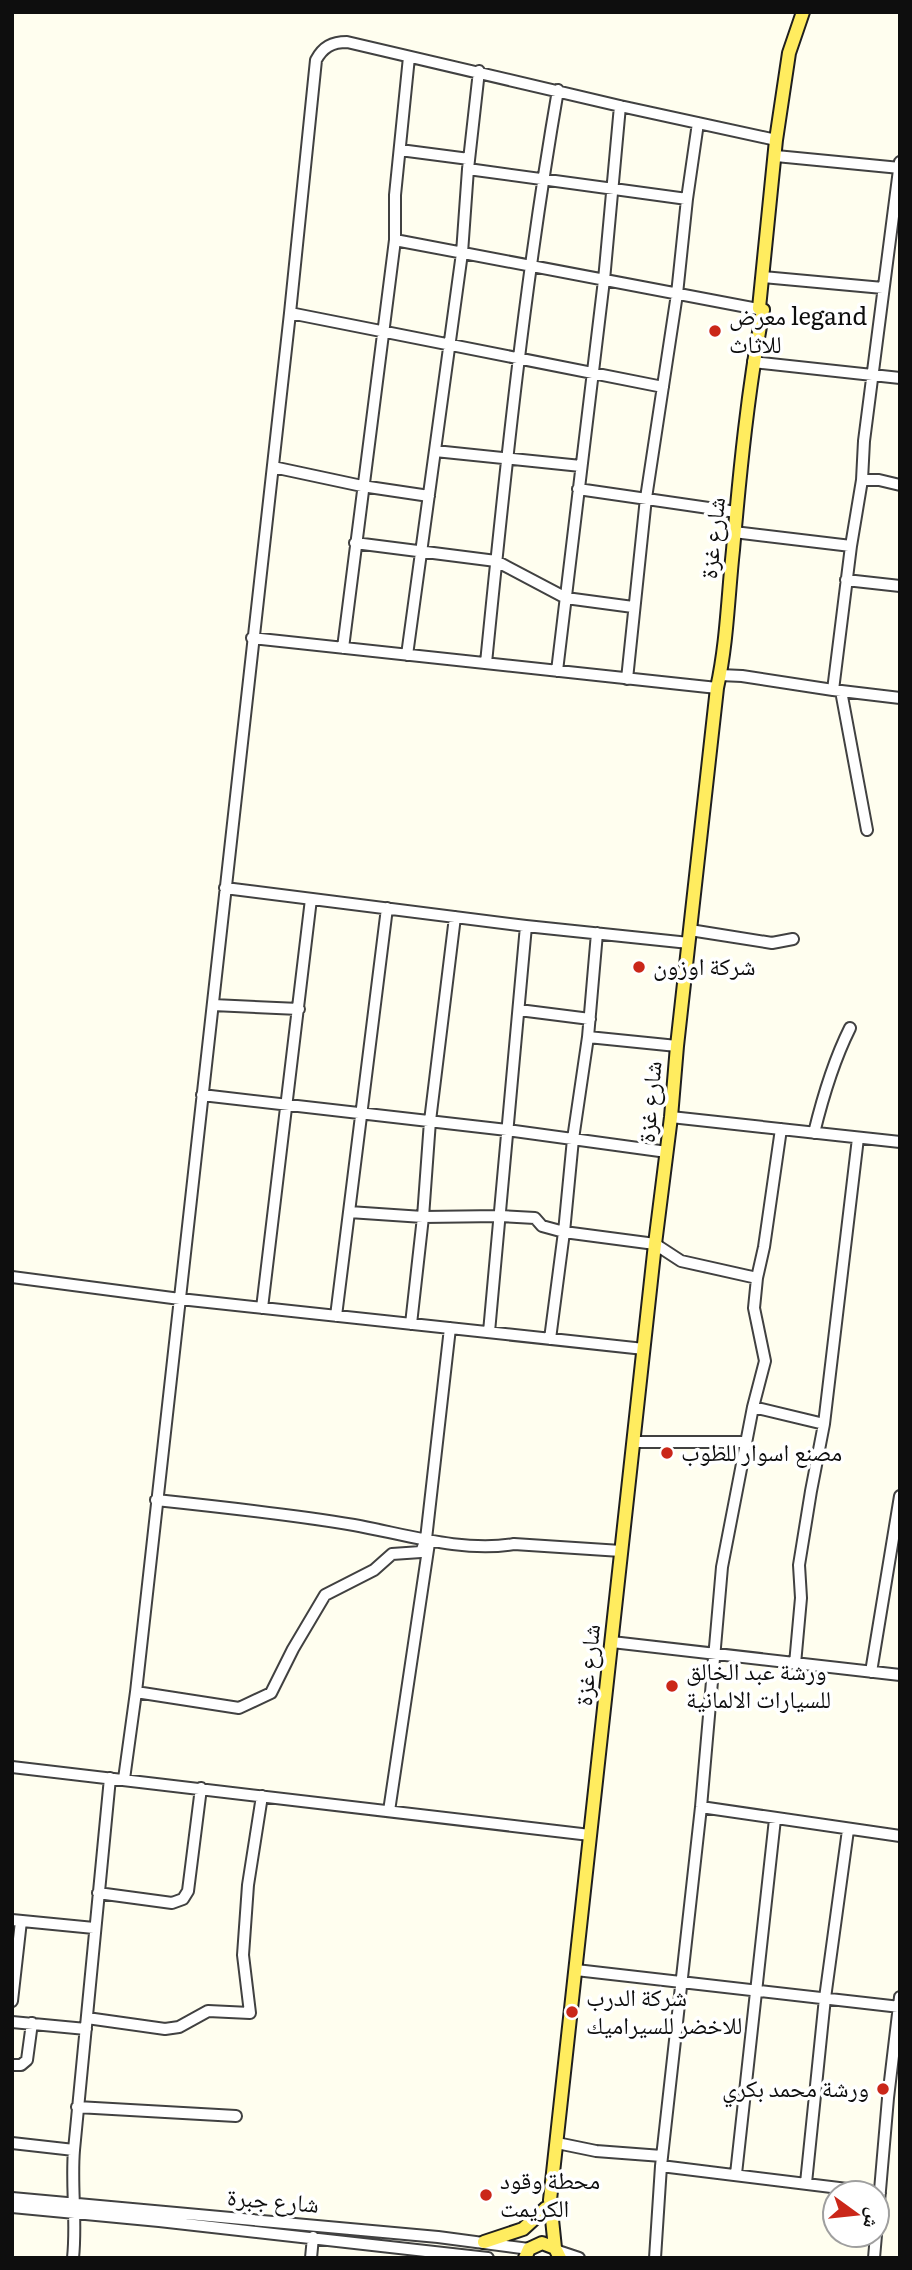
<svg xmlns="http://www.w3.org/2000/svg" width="912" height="2270" viewBox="0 0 912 2270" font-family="Literata,'Noto Naskh Arabic',serif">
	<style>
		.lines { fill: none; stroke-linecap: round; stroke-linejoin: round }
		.minor-casing { stroke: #414141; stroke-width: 14 }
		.major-casing { stroke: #1f1f1f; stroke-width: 16 }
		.minor { stroke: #fff; stroke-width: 10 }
		.major { stroke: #ffec5f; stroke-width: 12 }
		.poi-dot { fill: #ca2719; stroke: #fff; stroke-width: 2.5 }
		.labels { text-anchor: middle; stroke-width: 7; stroke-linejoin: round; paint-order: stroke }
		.poi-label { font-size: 24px; fill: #0e0e0e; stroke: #fff; text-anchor: start }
		.street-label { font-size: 24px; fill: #0e0e0e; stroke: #fff }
	</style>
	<rect width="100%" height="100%" fill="#fffeef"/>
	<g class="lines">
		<g class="minor-casing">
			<path id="minor" d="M400 150 469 159
				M776 156 900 168
				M468 169 687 199
				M395 240 763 310
				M763 277 883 288
				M290 313 663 387
				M753 362 900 378
				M435 451 581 466
				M273 467 362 486 429 496
				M862 480H879L900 485
				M578 489 736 512
				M734 532 851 546
				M355 543 496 561 566 598 633 607
				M846 580 900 586
				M252 638 717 688
				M343 648 395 240V195L409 57
				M407 655 462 253 468 169 479 71
				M486 663C505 472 525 280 558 90
				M557 671 604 280 620 106
				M720 675 742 676 833 690 900 698
				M627 679 646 498 677 294 687 199 698 123
				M833 690 851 546 862 480 864 441 900 162
				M841 691 867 830
				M225 888 526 926 689 943
				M690 930 772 943 793 939
				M213 1005 299 1009
				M519 1010 590 1019
				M588 1037 677 1046
				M202 1095 507 1130 667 1152
				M671 1117 900 1142
				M814 1133C823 1096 833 1062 850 1028
				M349 1212 423 1217 500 1216 535 1218 542 1226 564 1232 655 1244 681 1261 757 1278
				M12 1277 180 1299 644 1349
				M262 1308 311 899
				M336 1316 387 908
				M411 1324 423 1217 430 1121 455 917
				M489 1332 526 926
				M550 1339 564 1232 573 1139 588 1037 597 933
				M753 1407 824 1424
				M633 1442H746
				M156 1500C222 1507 289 1514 354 1525 404 1534 463 1553 514 1544L621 1551
				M612 1642 900 1675
				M795 1664 801 1598 799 1565 811 1491 824 1424 858 1138
				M871 1672 900 1496
				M136 1692 239 1708 271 1693 293 1649 325 1595 374 1570 392 1554 421 1552 426 1539 450 1328
				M12 1767 590 1835
				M124 1779 136 1692 290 313 316 60C323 47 332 42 347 42L620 106 776 140
				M701 1807 900 1836
				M389 1811 429 1543
				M98 1893 172 1903 183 1899 188 1891 201 1788
				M12 1920 94 1928
				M576 1970 900 2007
				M12 2001 21 1921
				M87 2018 165 2029 179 2027 208 2011 250 2013 243 1955 248 1885 262 1796
				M12 2022 86 2029
				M12 2065H21L27 2060 32 2023
				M77 2107 236 2116
				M12 2143 74 2150
				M557 2143 596 2151 662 2156
				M661 2166 880 2193
				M736 2174 775 1819
				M806 2183 825 1998 848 1830
				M12 2198 438 2237 529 2249
				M12 2207 159 2221 488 2258
				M877 2225 888 2098 900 1997
				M558 2251 579 2258
				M73 2258C77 2221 71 2186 74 2150L110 1778
				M311 2258 313 2237
				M655 2258 661 2166 701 1807 722 1567 753 1407 765 1361 754 1308 757 1278 764 1247 781 1129
				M874 2258 876 2235"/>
		</g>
		<g class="major-casing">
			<path id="major" d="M484 2242 523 2229 546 2208
				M555 2248 550 2200 655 1244 671 1117 677 1046 717 688C727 643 728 596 733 550 740 470 748 389 763 310L759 308 776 140 789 53 803 12
				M525 2258 529 2249 542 2243 555 2248 560 2258"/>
		</g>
		<use href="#minor" class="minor"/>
		<use href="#major" class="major"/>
	</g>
	<g class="poi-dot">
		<circle cx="715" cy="331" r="7"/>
		<circle cx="639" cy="967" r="7"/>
		<circle cx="667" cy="1453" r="7"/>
		<circle cx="672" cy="1686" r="7"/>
		<circle cx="572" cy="2012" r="7"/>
		<circle cx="883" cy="2089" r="7"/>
		<circle cx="486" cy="2195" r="7"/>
	</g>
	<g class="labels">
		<g class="poi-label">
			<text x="729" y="325">معرض legand<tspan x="729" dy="28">للاثاث</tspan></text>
			<text x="653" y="975">شركة اوزون</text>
			<text x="681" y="1461">مصنع اسوار للطوب</text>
			<text x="686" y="1680">ورشة عبد الخالق<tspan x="686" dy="28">للسيارات الالمانية</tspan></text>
			<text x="586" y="2006">شركة الدرب<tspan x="586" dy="28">للاخضر للسيراميك</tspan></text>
			<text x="869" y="2097" text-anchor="end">ورشة محمد بكري</text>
			<text x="500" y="2189">محطة وقود<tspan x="500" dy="28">الكريمت</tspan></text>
		</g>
		<g class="street-label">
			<text transform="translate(713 538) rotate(-84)" y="8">شارع غزة</text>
			<text transform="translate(650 1102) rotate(-85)" y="8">شارع غزة</text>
			<text transform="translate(588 1665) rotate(-84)" y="8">شارع غزة</text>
			<text transform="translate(273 2201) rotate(5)" y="8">شارع جبرة</text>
		</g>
	</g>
	<rect width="912" height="2270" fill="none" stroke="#0e0e0e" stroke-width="28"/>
	<g transform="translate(856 2214) rotate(105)"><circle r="33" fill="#ffffff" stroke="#9f9f9f" stroke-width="2"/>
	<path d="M0-5L12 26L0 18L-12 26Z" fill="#ca2719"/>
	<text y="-10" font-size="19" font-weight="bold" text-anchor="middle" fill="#0e0e0e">ش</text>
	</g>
</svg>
